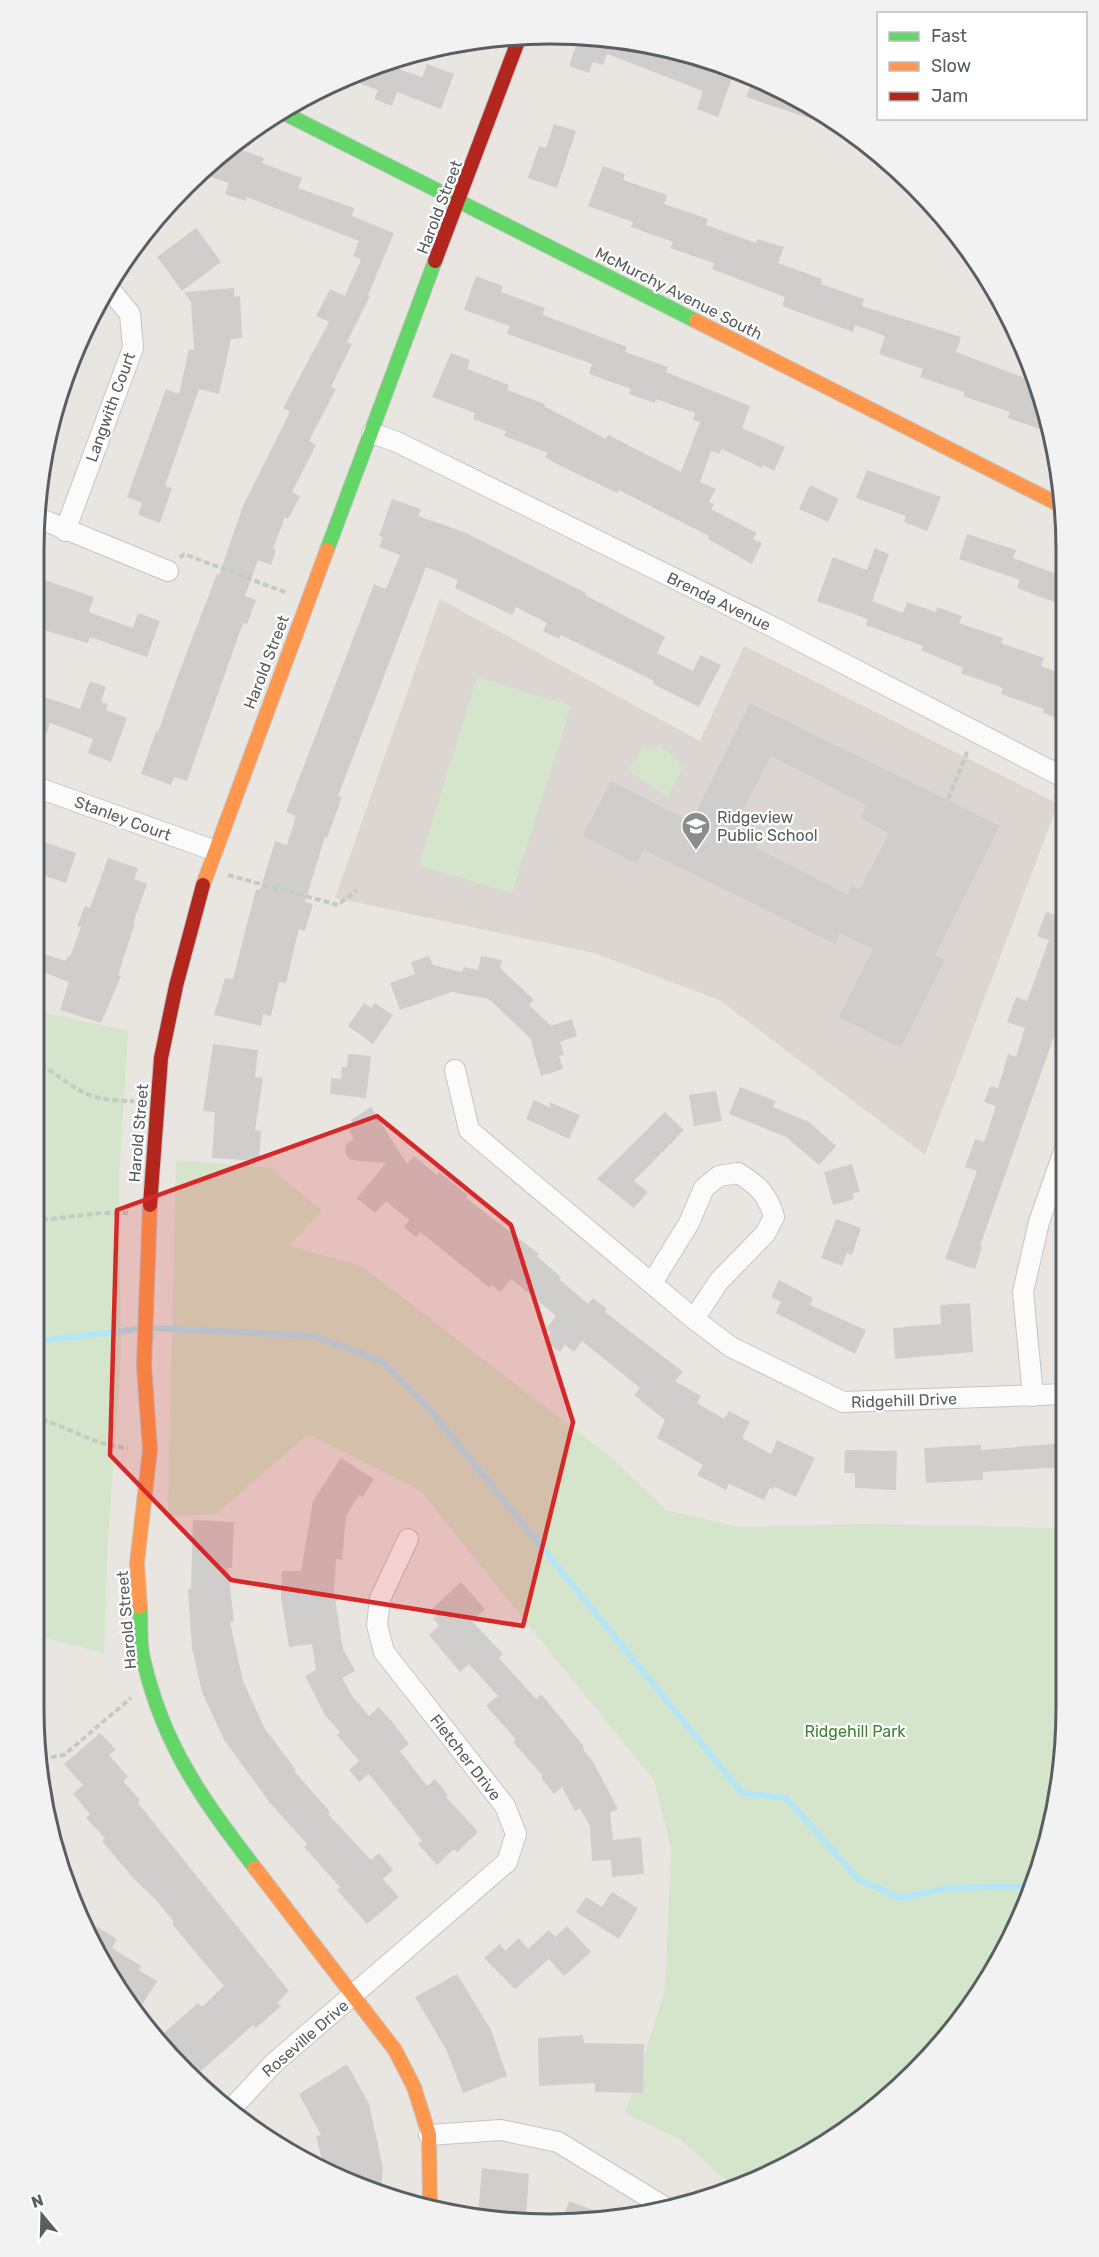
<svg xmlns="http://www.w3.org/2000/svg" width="1099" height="2257" viewBox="0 0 1099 2257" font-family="Rubik,sans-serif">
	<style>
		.education { fill: #dbd6d1 }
		.green { fill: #d4e5cc }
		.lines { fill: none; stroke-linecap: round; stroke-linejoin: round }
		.stream { stroke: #b3e5f6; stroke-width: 6 }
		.building { fill: #d0cecc; fill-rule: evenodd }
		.street-casing { stroke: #c4c4c3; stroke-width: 22 }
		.fast-casing { stroke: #c5c5c5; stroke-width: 16 }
		.slow-casing { stroke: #c5c5c5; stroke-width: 16 }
		.jam-casing { stroke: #c5c5c5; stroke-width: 16 }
		.path { stroke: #c4cbc6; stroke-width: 4; stroke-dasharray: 6 3; stroke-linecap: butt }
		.street { stroke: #fcfbfb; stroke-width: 20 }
		.fast { stroke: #63d668; stroke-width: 14 }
		.slow { stroke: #ff974d; stroke-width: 14 }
		.jam { stroke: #b3261e; stroke-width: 14 }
		.marked { fill: #d62828; fill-opacity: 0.2; stroke: #d62828; stroke-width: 4.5; stroke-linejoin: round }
		.labels { text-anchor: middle; stroke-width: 4.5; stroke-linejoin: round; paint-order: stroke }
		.street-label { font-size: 16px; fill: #585e61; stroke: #fff }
		.poi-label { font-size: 16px; fill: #585e61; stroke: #fff; text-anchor: start }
		.park-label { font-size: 16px; fill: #3d8533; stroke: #fff }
		.rim { fill: none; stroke: #585e61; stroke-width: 3 }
	</style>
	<rect width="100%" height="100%" fill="#e9e6e2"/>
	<path class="education" d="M440 599 700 741 744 646 1058 804 925 1155 719 1000 594 953 335 898Z"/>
	<path class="green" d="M477 677 571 706 512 893 419 865Z
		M660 746 674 757 683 768 667 797 630 771V767L643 749Z
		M33 1010 128 1031 119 1177 121 1353 108 1541 104 1653 33 1635Z
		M176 1160 270 1168 322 1211 289 1246 361 1266 612 1458 666 1510 740 1527 863 1524 1065 1528 1066 1708 1056 1809 1027 1905 938 2048 864 2117 778 2171 731 2185 681 2140 625 2113 665 1991 671 1847 654 1781 420 1490 308 1434 216 1514 168 1516Z"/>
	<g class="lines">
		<path class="stream" d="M153 1328 314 1336 383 1362 425 1404 742 1793 786 1798 858 1879 900 1898 949 1888 1032 1886
			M33 1342 137 1329"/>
	</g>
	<path class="building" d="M573 35 651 43 720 69 718 73 732 78 718 117 697 109 703 91 607 54 603 65 593 62 589 73 569 66 577 42 571 40Z
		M381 63 422 77 427 64 454 74 441 109 397 92 392 106 374 99 378 90 342 77Z
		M754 76 820 114 817 121 746 97Z
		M554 124 576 131 557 188 528 178 539 146 546 148Z
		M231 146 264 158 262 163 302 178 298 188 354 208 352 216 394 233 368 295 370 296 347 342 352 344 331 387 336 389 309 441 316 445 292 492 300 496 288 519 285 517 273 549 276 551 271 565 258 560 245 596 256 600 247 624 243 623 187 781 174 777 171 785 141 774 156 731 158 732 177 678 217 574 219 575 243 506 290 412 283 408 329 322 316 316 330 289 345 296 361 259 353 256 359 241 247 197 246 201 225 194 229 183 198 173Z
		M603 166 625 174 623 180 667 195 664 204 708 219 706 225 756 243 757 239 784 247 778 263 822 279 821 284 864 299 862 306 961 337 956 352 1035 382 1048 432 1008 418 1010 412 963 396 964 392 920 377 923 369 879 354 885 336 855 325 853 332 782 306 785 297 712 269 714 263 670 248 673 242 631 227 633 222 588 206Z
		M196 228 221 262 182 291 157 257Z
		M476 276 503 286 501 292 545 308 543 315 627 347 625 352 668 367 666 372 750 406 742 428 785 447 774 471 763 465 762 468 722 449 719 454 711 451 700 482 716 489 709 502 714 504 711 509 757 533 753 539 762 543 752 564 708 539 709 536 619 490 617 493 559 465 545 457 548 453 504 436 506 431 473 419 475 413 432 397 451 353 470 360 467 369 509 385 507 390 545 404 544 406 606 439 608 435 681 472 700 422 693 420 695 413 656 399 655 403 629 394 631 389 589 374 592 364 507 334 510 326 464 310Z
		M234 288V297L240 296 242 338 231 339 219 394 199 389 165 486 172 488 160 523 138 515 142 503 127 497 166 389 179 394 189 349 194 350 191 302 184 292Z
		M867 470 941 497 927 531 904 522 906 516 856 498Z
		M810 485 839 499 828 522 799 509Z
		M392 499 421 509 418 516 464 532 586 593 585 595 665 637 657 653 693 671 700 655 721 665 699 707 653 684 654 681 561 635 559 639 543 631 547 623 516 607 512 615 472 596 455 588 458 580 426 567 338 796 342 797 327 838 325 837 305 902 313 904 305 931 299 929 286 983 279 982 271 1016 263 1014 261 1026 214 1015 225 978 233 979 256 889 260 890 275 841 287 845 296 816 286 812 365 608 374 584 386 589 400 555 379 547 383 537 379 536Z
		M967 534 1016 550 1013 558 1062 576V605L1017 588 1020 580 959 559Z
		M875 548 889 554 872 601 903 613 907 602 936 612 937 607 962 616 959 623 1003 638 1001 643 1044 658 1041 666 1062 674V720L1043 713 1044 709 1001 694 1003 688 961 673 963 668 921 650 923 646 866 625 868 619 817 601 833 557 867 570Z
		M33 576 94 597 89 612 102 617 133 628 138 613 160 621 147 657 90 637 88 643 33 627Z
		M90 681 106 687 101 702 108 704 106 710 127 718 111 762 88 753 93 739 72 731 50 723 45 738 33 733V693L80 709Z
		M750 703 1000 826 935 956 945 960 901 1048 839 1017 873 949 840 933 835 944 644 850 637 864 583 836 611 781 691 822ZM771 756 866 805 860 818 889 833 860 890 852 886 848 895 756 848 760 840 750 835 755 825 739 817Z
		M33 838 76 853 66 883 33 872Z
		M108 858 138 868 134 879 147 884 133 923H135L118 975 121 976 101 1023 60 1010 69 982 33 968V950L66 961 67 956 70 957 81 927 77 926 85 906 90 908Z
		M1061 906 1063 1011 980 1246 982 1247 975 1269 945 1259 977 1171 965 1167 975 1139 984 1142 996 1106 984 1102 990 1086 998 1088 1008 1054 1016 1057 1025 1028 1007 1022 1016 997 1027 1001 1049 940 1037 936 1046 912 1058 916Z
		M429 956 433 965 462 972 464 967 478 970 481 956 502 960 500 968 534 1000 529 1005 551 1026 572 1019 577 1036 560 1042 564 1055 559 1056 563 1069 541 1076 530 1038 489 999 452 992 400 1010 390 983 415 974 411 962Z
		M364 1003 371 1008 375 1003 393 1015 373 1044 348 1026Z
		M213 1044 258 1050 255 1077 263 1078 255 1130 261 1131 259 1161 212 1158 215 1112 203 1111Z
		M348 1054 371 1056 366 1098 330 1094 331 1078 341 1079 342 1067H347Z
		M740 1087 776 1101 773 1107 809 1122 836 1146 819 1165 786 1137 729 1114Z
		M716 1091 722 1121 694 1126 689 1095Z
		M534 1100 551 1108 549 1102 580 1115 569 1139 526 1119Z
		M371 1107 407 1164 414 1156 437 1175 439 1172 468 1195 466 1198 539 1254 537 1256 561 1277 559 1279 588 1304 593 1298 607 1309 605 1312 683 1372 675 1381 701 1396 697 1403 724 1419 729 1411 750 1422 742 1438 771 1454 777 1440 815 1458 796 1497 775 1487 773 1490 770 1488 764 1500 729 1484 726 1490 697 1475 703 1465 657 1438 665 1420 634 1395 640 1388 582 1341 574 1352 565 1345 560 1352 544 1341 551 1333 546 1329 556 1316 524 1289 511 1279 500 1292 492 1285 490 1288 420 1232 416 1237 404 1227 409 1220 386 1201 375 1213 357 1198 386 1163 350 1160 345 1152 346 1144 354 1139 349 1131 355 1127 351 1120Z
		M665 1112 684 1130 634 1181 648 1192 634 1208 597 1179Z
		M852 1164 860 1192 853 1193 854 1199 833 1205 824 1172Z
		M836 1219 861 1228 852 1255 847 1253 842 1266 821 1258Z
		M779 1280 813 1298 810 1305 866 1330 855 1354 776 1313 781 1302 771 1297Z
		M970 1303 973 1352 895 1359 893 1328 941 1324 940 1305Z
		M1065 1443V1467L983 1472V1480L926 1483 924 1448 981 1445V1450Z
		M845 1450 897 1451 896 1490 855 1488V1473H844Z
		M341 1458 374 1479 363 1497 359 1495 346 1516 342 1560 336 1559 334 1592 343 1649 355 1671 342 1678 353 1697 369 1716 379 1707 393 1723 409 1744 400 1751 427 1786 435 1779 448 1795 446 1797 478 1832 457 1852 454 1849 437 1865 418 1844 422 1841 369 1774 359 1782 349 1770 359 1761 337 1735 340 1732 325 1715 305 1676 316 1670 312 1644 289 1647 281 1597 282 1571H301L313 1501Z
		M193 1520 234 1522 232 1568H228L234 1621 230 1622 243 1681 265 1729 296 1770 294 1771 330 1812 328 1814 371 1860 379 1853 393 1870 383 1879 399 1897 367 1924 337 1890 340 1887 304 1847 307 1844 270 1803 224 1740 202 1692 192 1648 188 1589H191Z
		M461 1582 485 1609 472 1621 503 1654 499 1658 536 1699 541 1694 583 1745 584 1751 592 1760 618 1809 610 1813 613 1840 641 1837 644 1874 612 1877 611 1860 592 1861 590 1826 580 1808 575 1811 562 1787 554 1794 541 1778 543 1776 513 1742 516 1739 486 1706 498 1696 469 1664 460 1672 429 1635 439 1625 433 1619 437 1615 432 1609Z
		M100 1733 116 1750 109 1755 128 1777 123 1781 140 1800 138 1803 289 1991 277 2003 281 2006 256 2028 253 2025 199 2073 164 2033 198 2003 202 2007 224 1986 172 1924 174 1922 155 1899 134 1879 102 1841 105 1838 86 1818 90 1814 73 1794 83 1785 64 1764Z
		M612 1892 638 1908 619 1939 576 1912 586 1897 602 1907Z
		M84 1919 117 1939 112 1948 141 1966 139 1970 157 1981 136 2015Z
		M567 1926 591 1952 564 1976 549 1959 515 1989 484 1958 500 1944 505 1951 519 1938 528 1949 549 1930 555 1937Z
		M457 1974 491 2030 507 2076 463 2093 446 2049 415 1997Z
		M583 2035 584 2043 644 2044 643 2093 595 2092V2083L539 2086 538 2038Z
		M347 2064 369 2104 383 2168 381 2193 352 2185 325 2171 316 2136 321 2135 299 2094Z
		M482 2168 529 2174 526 2217 478 2215Z
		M569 2201 610 2216V2219L563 2218Z"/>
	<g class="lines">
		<g class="street-casing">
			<path id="street" d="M372 433 397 442 773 627 1063 777
				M36 517 168 571
				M65 531 133 348 130 314 112 292 106 289
				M33 786 213 850
				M455 1070 469 1130 694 1319 731 1347 843 1402 1065 1394
				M652 1283 689 1223 704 1188 719 1176 738 1173C758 1185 768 1195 774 1217L765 1234 719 1281 694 1319
				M1033 1396 1023 1292 1039 1222 1064 1151
				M232 2108 274 2063 507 1862 516 1834 505 1806 384 1652 377 1625 380 1599 408 1539
				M429 2135 501 2130 558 2142 663 2206"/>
		</g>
		<g class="fast-casing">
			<path id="fast" d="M280 111 696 321
				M327 550 435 261
				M140 1607C141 1624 139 1645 144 1662 164 1747 203 1800 255 1868"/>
		</g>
		<g class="slow-casing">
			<path id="slow" d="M696 321 1062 506
				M203 885 327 550
				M140 1607 137 1563 150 1450 144 1366 150 1205
				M255 1868 395 2050 414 2087 429 2135 430 2208"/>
		</g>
		<g class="jam-casing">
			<path id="jam" d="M435 261 520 36
				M150 1205 161 1058 176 986 203 885"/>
		</g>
		<path class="path" d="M180 558 184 554 287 593
			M948 799 968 750
			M228 875 338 905 357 890
			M33 1060C77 1085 77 1101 134 1101
			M33 1221 101 1213H128
			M33 1418C66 1424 93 1446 128 1448
			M42 1759 64 1755 131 1698"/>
		<use href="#street" class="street"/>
		<use href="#fast" class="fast"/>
		<use href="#slow" class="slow"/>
		<use href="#jam" class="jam"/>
	</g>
	<path class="marked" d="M377 1116 511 1225 573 1422 523 1626 231 1580 110 1455 117 1210Z"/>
	<defs>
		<g id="school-pin" transform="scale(1.5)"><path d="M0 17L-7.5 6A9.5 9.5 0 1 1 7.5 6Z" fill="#8b8e8e" stroke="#fff"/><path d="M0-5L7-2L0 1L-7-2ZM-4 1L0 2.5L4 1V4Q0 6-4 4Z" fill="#fff"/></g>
	</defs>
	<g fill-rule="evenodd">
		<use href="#school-pin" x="696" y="826"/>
	</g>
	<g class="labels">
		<g class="street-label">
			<text transform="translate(439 207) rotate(-69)" y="6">Harold Street</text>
			<text transform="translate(679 293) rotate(27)" y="6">McMurchy Avenue South</text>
			<text transform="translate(110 407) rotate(-70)" y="6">Langwith Court</text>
			<text transform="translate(719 601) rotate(26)" y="6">Brenda Avenue</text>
			<text transform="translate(266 662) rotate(-69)" y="6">Harold Street</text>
			<text transform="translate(123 818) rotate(20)" y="6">Stanley Court</text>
			<text transform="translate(138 1133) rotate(-85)" y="6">Harold Street</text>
			<text transform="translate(904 1400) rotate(-2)" y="6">Ridgehill Drive</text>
			<text transform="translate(126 1620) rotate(-95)" y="6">Harold Street</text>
			<text transform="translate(466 1757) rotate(52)" y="6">Fletcher Drive</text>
			<text transform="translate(305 2038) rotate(-41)" y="6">Roseville Drive</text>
		</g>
		<g class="poi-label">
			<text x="717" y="823">Ridgeview<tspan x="717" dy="18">Public School</tspan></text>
		</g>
		<g class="park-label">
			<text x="855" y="1737">Ridgehill Park</text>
		</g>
	</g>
	<path d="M0 0H1099V2257H0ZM550 44H550A506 506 0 0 1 1056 550V1708A506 506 0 0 1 550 2214H550A506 506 0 0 1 44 1708V550A506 506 0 0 1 550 44Z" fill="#f2f2f2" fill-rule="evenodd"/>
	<path class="rim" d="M550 44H550A506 506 0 0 1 1056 550V1708A506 506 0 0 1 550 2214H550A506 506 0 0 1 44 1708V550A506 506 0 0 1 550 44Z"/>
	<rect x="877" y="12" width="210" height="108" fill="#ffffff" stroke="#bcbfc0" stroke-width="1.5"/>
	<rect x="889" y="32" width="30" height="9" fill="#63d668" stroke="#bcbfc0" stroke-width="1.5"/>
	<text x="931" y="42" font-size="18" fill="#585e61">Fast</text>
	<rect x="889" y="62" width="30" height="9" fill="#ff974d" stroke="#bcbfc0" stroke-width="1.5"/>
	<text x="931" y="72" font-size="18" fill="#585e61">Slow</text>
	<rect x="889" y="92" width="30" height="9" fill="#b3261e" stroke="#bcbfc0" stroke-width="1.5"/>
	<text x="931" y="102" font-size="18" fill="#585e61">Jam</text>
	<g transform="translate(42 2215) rotate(341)" stroke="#ffffff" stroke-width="4.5" paint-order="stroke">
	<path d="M0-4.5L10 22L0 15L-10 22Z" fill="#585e61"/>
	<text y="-9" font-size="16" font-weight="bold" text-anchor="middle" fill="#585e61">N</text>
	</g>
</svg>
